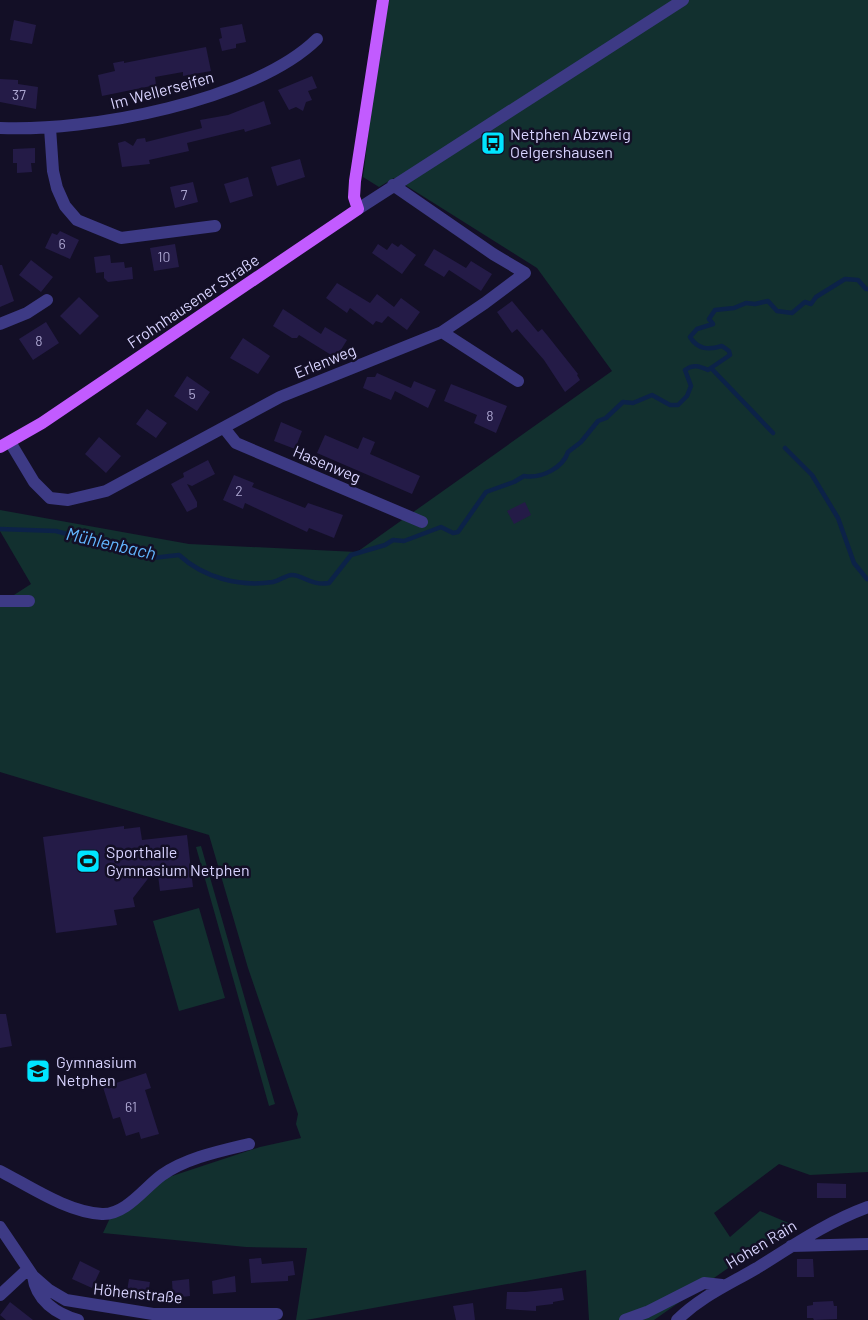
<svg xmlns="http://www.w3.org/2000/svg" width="868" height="1320" viewBox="0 0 868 1320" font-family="Barlow,sans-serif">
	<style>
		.green { fill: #12302f }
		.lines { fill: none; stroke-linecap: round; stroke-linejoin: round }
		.stream { stroke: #0c2248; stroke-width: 4.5 }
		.building { fill: #241b47 }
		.minor { stroke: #3d3a85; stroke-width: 12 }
		.major { stroke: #c25bff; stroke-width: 12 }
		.labels { text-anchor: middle; stroke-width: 5; stroke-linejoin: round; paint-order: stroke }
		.number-label { font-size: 14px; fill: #aca6d1 }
		.street-label { font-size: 16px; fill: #d9d4ff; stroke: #130f26 }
		.poi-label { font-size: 16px; fill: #d9d4ff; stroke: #130f26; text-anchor: start }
		.water-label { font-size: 18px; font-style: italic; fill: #62b6ff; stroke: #130f26 }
	</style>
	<rect width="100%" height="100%" fill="#130f26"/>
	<path class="green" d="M385 0H868V1172L810 1175 779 1164 714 1213 730 1237 760 1211 791 1224 654 1320H589L586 1270 306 1320H296L307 1248 246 1247 103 1233 110 1218 166 1178 260 1147 301 1138 296 1124 298 1114 248 968 209 835 0 772V604L31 584 0 531V510L189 544 357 552 612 371 537 268 394 178 379 187 363 177Z
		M201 846 275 1104 269 1106 196 847Z
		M199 908 225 998 179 1011 153 921Z"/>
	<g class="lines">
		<path class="stream" d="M711 368 773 433
			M785 448 812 475 838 518 854 563 867 579
			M0 529 56 531 92 541 142 549 152 558 179 555C204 578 240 587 273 582 279 581 286 575 292 575 303 575 311 586 329 583L351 555 385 545 393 540 404 541 441 527 453 533 458 532 486 492 514 482 524 476C541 479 563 468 568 452L581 442 598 421 606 418 623 402 633 403 652 395 670 405H678L687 396 691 386 685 370C693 364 699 366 708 370L730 355 729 351 722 346C709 350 698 350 690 337L697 329 713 324 709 319 715 310 734 308 746 303 755 304 768 301 777 311 792 313 805 302 811 304 816 297 845 279 858 280 866 289H868"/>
	</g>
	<path class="building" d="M14 20 36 25 32 44 10 40Z
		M242 24 246 42 236 44V48L222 51 219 39 222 38 220 28Z
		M206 47 211 71 183 76V72L155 77 156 85 102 96 98 75 115 71 113 63 124 61V63Z
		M312 76 317 88 308 91 312 100 306 102 303 111 296 107 289 110 278 90Z
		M0 79 18 80V84L38 87 36 109 0 102Z
		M264 101 271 124 245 132 244 129 187 143 189 151 149 160 150 164 122 167 118 143 125 141 133 146 137 139 145 138 146 142 202 128 200 120 228 115Z
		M35 148V163H31L32 172 17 173V163H13V149Z
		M300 159 305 177 277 186 271 167Z
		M248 177 253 196 230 203 224 184Z
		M193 182 198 202 175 208 170 187Z
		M60 231 79 240 70 259 45 248 52 233 57 235Z
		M392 243 398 247 401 244 416 255 402 274 372 253 378 244 387 250Z
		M175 244 179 267 154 271 150 248Z
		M434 249 466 268 471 261 492 274 481 291 449 270 444 277 424 265Z
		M110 255 111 263 124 262 125 268 132 267 133 279 108 282 104 278V272L96 273 94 257Z
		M31 260 53 277 41 292 19 275Z
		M0 265H2L14 301 0 307Z
		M337 283 370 303 377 294 394 307 401 298 420 312 407 330 388 316 382 323 376 321 373 325 350 308 347 313 326 298Z
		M79 297 99 316 80 335 60 316Z
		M512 301 538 332 542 329 547 335 578 374 577 375 580 380 565 392 544 360 517 329 512 333 497 312Z
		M283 309 321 334 325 327 347 340 336 358 299 335 297 338H292L273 326Z
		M46 322 59 343 33 360 19 339Z
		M243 338 270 356 258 374 230 358Z
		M377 373 411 388 414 381 436 390 428 408 395 391 391 400 363 388 367 377H375Z
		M187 376 210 392 197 411 174 396Z
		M451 384 507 406 496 433 474 423 477 415 444 401Z
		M147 409 167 423 156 438 136 424Z
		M281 422 302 431 295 449 274 441Z
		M325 435 358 449 363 437 375 442 370 454 420 476 412 494 317 453Z
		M99 437 121 456 106 473 85 454Z
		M208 460 215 474 192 486 187 484 197 502V507L187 512 171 484 184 477 183 473Z
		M234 475 254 483 252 487 305 508 308 503 343 515 334 538 309 528 307 532 245 503 243 509 223 500Z
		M525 502 531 515 514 524 507 511Z
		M124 826V829L140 827 142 840 187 835 193 887 160 891 157 867 133 898 135 907 114 910 117 925 56 933 43 837Z
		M0 1014H6L12 1046 0 1048Z
		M146 1073 151 1088 145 1090 159 1134 141 1139 139 1132 126 1136 120 1117 113 1119 102 1084 115 1080 116 1083Z
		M817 1183 846 1184V1198H817Z
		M261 1258 262 1264 293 1261 295 1275 288 1276V1281L251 1283 249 1259Z
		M797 1259H813L814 1277H797Z
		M80 1261 100 1271 92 1288 72 1279Z
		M235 1276 236 1292 213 1294 212 1281Z
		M129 1279 150 1282 147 1300 126 1297Z
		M189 1279 190 1296 173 1298 172 1281Z
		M562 1288 564 1300 553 1302V1304L536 1306V1311L506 1309 507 1292H525Z
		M833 1301 834 1306H837V1319L814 1320 813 1318H807V1306L813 1305V1302Z
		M10 1302 33 1320H6L0 1315Z
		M473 1303 475 1320H456L453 1306Z"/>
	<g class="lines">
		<path class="minor" d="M0 128C88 132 254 101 317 39
			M50 128 53 171 57 188 65 206 77 220 121 238 215 226
			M358 209 683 0
			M0 324 27 313 47 300
			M442 332 518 381
			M224 428 236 443 422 522
			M10 442 34 482 50 498 68 500 106 491 280 397 442 332 485 303 525 273 493 254 393 185
			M0 601H29
			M0 1171C31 1187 67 1212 102 1214 126 1215 145 1187 162 1175 186 1158 220 1151 249 1144
			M0 1227 33 1276 49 1290 66 1300 153 1314H277
			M791 1246 868 1244
			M33 1276C36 1300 56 1314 78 1320
			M0 1295 28 1269
			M625 1320 647 1312 704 1283 722 1285
			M677 1320C702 1296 728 1285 757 1268 794 1245 827 1222 868 1207"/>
		<path class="major" d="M0 447 42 423 358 209 354 197 355 181 383 0"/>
	</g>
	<defs>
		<g id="bus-square" transform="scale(1.25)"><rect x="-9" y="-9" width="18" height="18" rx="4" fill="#00e5ff" stroke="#130f26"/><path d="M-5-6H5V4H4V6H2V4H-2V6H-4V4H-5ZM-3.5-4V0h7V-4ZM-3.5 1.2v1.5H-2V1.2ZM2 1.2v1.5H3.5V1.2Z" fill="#111"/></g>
		<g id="stadium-square" transform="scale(1.25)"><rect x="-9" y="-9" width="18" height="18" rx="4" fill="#00e5ff" stroke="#130f26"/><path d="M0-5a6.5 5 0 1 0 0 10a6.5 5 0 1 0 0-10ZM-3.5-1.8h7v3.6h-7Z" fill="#111"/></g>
		<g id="school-square" transform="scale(1.25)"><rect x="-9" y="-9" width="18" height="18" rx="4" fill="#00e5ff" stroke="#130f26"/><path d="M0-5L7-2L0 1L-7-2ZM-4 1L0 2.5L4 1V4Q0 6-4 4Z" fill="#111"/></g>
	</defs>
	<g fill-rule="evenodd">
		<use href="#bus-square" x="493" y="143"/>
		<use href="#stadium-square" x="88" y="861"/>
		<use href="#school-square" x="38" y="1071"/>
	</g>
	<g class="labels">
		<g class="number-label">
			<text x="19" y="100">37</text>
			<text x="184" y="200">7</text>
			<text x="62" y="249">6</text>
			<text x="164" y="262">10</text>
			<text x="39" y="346">8</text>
			<text x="192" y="399">5</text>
			<text x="490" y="421">8</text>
			<text x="239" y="496">2</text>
			<text x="131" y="1112">61</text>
		</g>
		<g class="street-label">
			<text transform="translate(162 90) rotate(-15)" y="6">Im Wellerseifen</text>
			<text transform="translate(193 301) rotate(-34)" y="6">Frohnhausener Straße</text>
			<text transform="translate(325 361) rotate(-22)" y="6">Erlenweg</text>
			<text transform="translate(327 464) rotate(23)" y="6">Hasenweg</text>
			<text transform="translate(761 1244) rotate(-31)" y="6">Hohen Rain</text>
			<text transform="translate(138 1293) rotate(6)" y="6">Höhenstraße</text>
		</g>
		<g class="poi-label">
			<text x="510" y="140">Netphen Abzweig<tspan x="510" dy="18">Oelgershausen</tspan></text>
			<text x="106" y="858">Sporthalle<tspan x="106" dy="18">Gymnasium Netphen</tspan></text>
			<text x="56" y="1068">Gymnasium<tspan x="56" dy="18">Netphen</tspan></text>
		</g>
		<g class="water-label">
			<text transform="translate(111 544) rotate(13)" y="6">Mühlenbach</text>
		</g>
	</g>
</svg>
